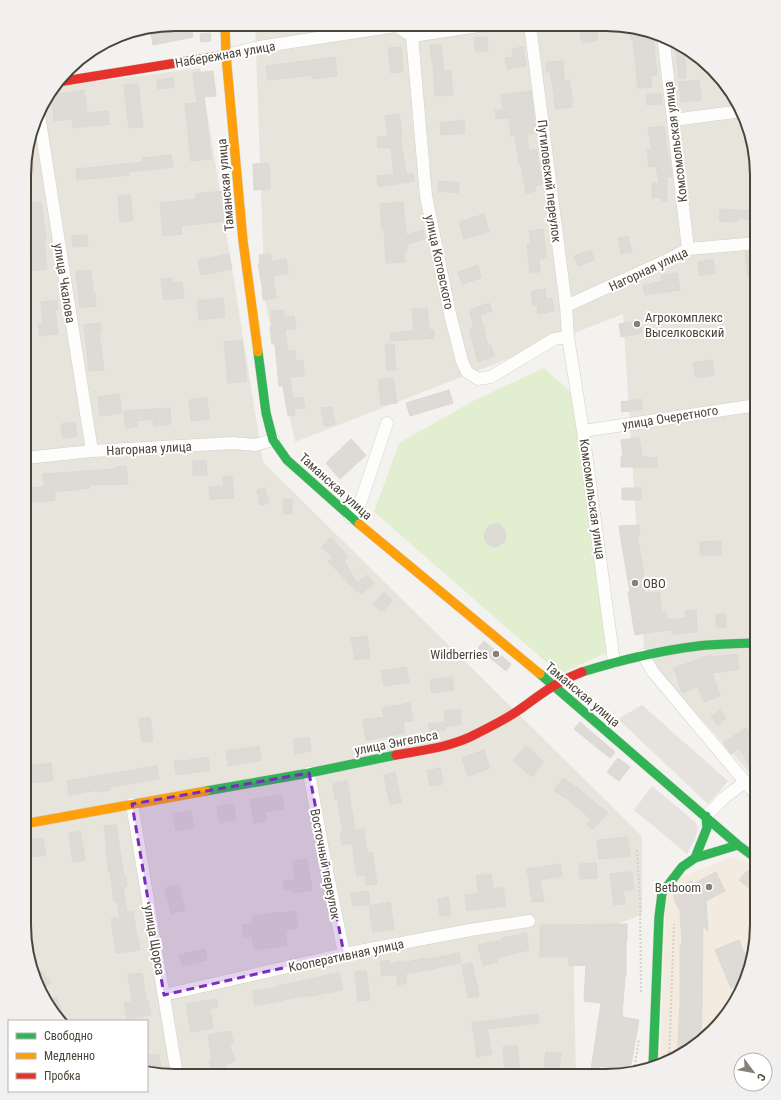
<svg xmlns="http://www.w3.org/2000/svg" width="781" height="1100" viewBox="0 0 781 1100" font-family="'Roboto Condensed',sans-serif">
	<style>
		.residential { fill: #e7e4dc }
		.commercial { fill: #f3ebdf }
		.green { fill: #e1eecf }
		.parking { fill: #e6e3df }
		.building { fill: #dedbd6; stroke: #dcd9d4 }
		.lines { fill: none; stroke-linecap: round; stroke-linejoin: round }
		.street-casing { stroke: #d2d0cb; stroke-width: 13 }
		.fast-casing { stroke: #d3cfc5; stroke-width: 10 }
		.slow-casing { stroke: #d3cfc5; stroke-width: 10 }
		.jam-casing { stroke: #d3cfc5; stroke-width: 10 }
		.path { stroke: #d3d2cc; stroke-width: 2; stroke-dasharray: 2 2; stroke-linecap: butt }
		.street { stroke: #fdfdfc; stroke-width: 12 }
		.fast { stroke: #30b455; stroke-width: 9 }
		.slow { stroke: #ff9f0a; stroke-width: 9 }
		.jam { stroke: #e5322d; stroke-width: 9 }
		.marked { fill: #7b2cbf; fill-opacity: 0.2; stroke: #7b2cbf; stroke-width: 3; stroke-dasharray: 8 5; stroke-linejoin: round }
		.poi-dot { fill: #868178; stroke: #fff; stroke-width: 1.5 }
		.labels { text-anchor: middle; stroke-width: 4; stroke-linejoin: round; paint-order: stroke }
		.street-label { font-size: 13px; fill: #4b4439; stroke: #fff }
		.poi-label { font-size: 13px; fill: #4b4439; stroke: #fff; text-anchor: start }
		.rim { fill: none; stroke: #4b4439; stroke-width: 2 }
	</style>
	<rect width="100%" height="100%" fill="#f4f2ee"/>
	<path class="residential" d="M255 24 626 25 664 35 698 55 742 108 757 175V781L667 681 644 648 623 314 295 442 265 301Z
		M200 68 263 462 642 836V915L573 940 576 1076 155 1075 147 1073V1021H64L39 992 24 925 25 155 44 100 54 87Z"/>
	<path class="commercial" d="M732 857 751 863 757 868V935L749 974 731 1009 705 1039 673 1061 660 1063 666 896 679 878Z"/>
	<path class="green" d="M544 368 575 396 605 620 606 653 560 674 374 512 399 443 473 401Z"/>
	<path class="parking" d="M642 705 728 781 708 804 618 719Z
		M652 786 695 822 698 828 695 839 687 854 634 810Z"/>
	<path class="building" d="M175 24H191L193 37 153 45 150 28Z
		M582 25H595L598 40 582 43 580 30H583Z
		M629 26 653 33 657 75 651 76 652 87 638 88 633 39 631 40Z
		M210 33 211 41 201 42 200 34Z
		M487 37 488 51 476 52 474 38Z
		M675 42 697 54 685 56 686 78H679Z
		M441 44 444 71 451 70 453 95 435 96 433 62H432L430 45Z
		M401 47 403 72 391 73 388 48Z
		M523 47 526 66 507 69 505 58 514 57 512 49Z
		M335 57 337 76 312 79V75L268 80 266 66Z
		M563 61 564 81 569 80 573 102H571L572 107 555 109 554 100H555L550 72H546V62Z
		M213 71 216 96 204 97 211 159 191 161 185 104 197 103 193 73Z
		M173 78 174 87 158 89 157 80Z
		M699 80 701 100 681 102 679 82Z
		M138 84 143 127 129 128 124 85Z
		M84 90 87 113 108 111 110 124 73 128 72 119 54 121 52 95Z
		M531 91 536 133 527 134 529 151 537 149 540 173H541L543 184 535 186 536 191 526 193 521 164H519L515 135 511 136 509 118 496 119 495 110H503L501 95Z
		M661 93 662 104 647 105 646 95Z
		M399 114 402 134 400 135 406 174 413 173 414 181 378 187 377 176 394 174 391 148H378L377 137H388L385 116Z
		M464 120 465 133 441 135 440 123Z
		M664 126 666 138H665L672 176 667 177V201H662V198H652V184L659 183 656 166 649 167 647 150H652L648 128Z
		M28 147H31L34 173 25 174V155Z
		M171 155 173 167 129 172V175L77 180 76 169 143 162V158Z
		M269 163 270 189 254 190 253 164Z
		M439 181 459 183 458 193 438 191Z
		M222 191 225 221 181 226 182 234 163 236 160 203 196 199V194Z
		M130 194 133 220 120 222 118 196Z
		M41 202 46 239H44L47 269 31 271 28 241H25V226H31L28 203Z
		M403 202 406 235 423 230 425 239 407 244V251L404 252 405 262 386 263 384 230H382L380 204Z
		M720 209 753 211 752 219H737V222L719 221Z
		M484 214 489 232 464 239 459 222Z
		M543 229 547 258 539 259 540 272 530 273 527 244 531 243 529 231Z
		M87 235 88 246 73 247 72 236Z
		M628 236 632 252 621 254 618 238Z
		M591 250 594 260 578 266 574 256Z
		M753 251 756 278H748L745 252Z
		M229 254 232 269 201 275 198 260Z
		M270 254 272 262 286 259 288 273 273 276 276 298 263 300 262 286 258 264H260L259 255Z
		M713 259 715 273 700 276 698 262Z
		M478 265 481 278 462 284 458 272Z
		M91 270 93 293H95L96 306 80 308 76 272Z
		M677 273 680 290 645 295 643 286 662 281 661 275Z
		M172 278 173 283 182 282 184 298 164 300 161 279Z
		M545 289 546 299 552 298 554 311 538 314 537 305 533 306 531 291Z
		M223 298 225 317 199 320 197 301Z
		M57 300 58 310H55L58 334 40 336 38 324 43 323 41 302Z
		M489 303 492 311 480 315 488 346 491 345 494 356 478 362 469 329 474 327 469 310Z
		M427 308 429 330H434V338L390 341V333L414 331 412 309Z
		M284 310V317L294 316 296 328 285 330 288 351H295L296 361 303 360 304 376 290 377 293 399 303 397 305 408 294 409 295 415 288 416 283 386H279L275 344H272L270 327 272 326 271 311Z
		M640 320 642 333 621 337 619 324Z
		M100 323 101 332H99L104 370 89 371 84 325Z
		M242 340 247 381 228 383 224 342Z
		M385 344H394L396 370 387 371Z
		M712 360 714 375 696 378 693 363Z
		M393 378 397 403 381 405 378 380Z
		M449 390 453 403 410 416 406 403Z
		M119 394 122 413 100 416 98 397Z
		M207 398 209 419 191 421 189 400Z
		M641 399 643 409 622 412 621 402Z
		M332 407 335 424 324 426 321 408Z
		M170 408 171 424 154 426 153 419 136 421 137 426 126 428 124 411Z
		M75 422 77 436 63 438 61 424Z
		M639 438 642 457 657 458V467H621V457H623L621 440Z
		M351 439 366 455 340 479 326 463Z
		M193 461H206L207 475 193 476Z
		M126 466 128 484 89 485 90 488 54 492 55 500 25 503V488L44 487 43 474 116 469V467Z
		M232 476 234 498 210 499 209 487 224 486 223 477Z
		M265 488 269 503 260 505 257 490Z
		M622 488H641V500H622Z
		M283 499H292V514H284Z
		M498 523 505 530 506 537 505 541 499 546 494 547 489 545 485 541 484 534 486 530 489 526Z
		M639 525 640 536H637L644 574H642L645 594 659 592 662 613 666 612 667 620 686 618 685 611 696 610 697 632 672 634V630L659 631 635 635 628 592H630L620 534 619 526Z
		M331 537 348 557 344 561 357 583 367 575 374 583 361 594 359 591 357 592 328 561 332 557 321 547Z
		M721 541V555H700V542Z
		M384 592 393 601 382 612 373 604Z
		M716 614H726V628H716Z
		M367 636 370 658 355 660 351 638Z
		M484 641 511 664 506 671 478 648Z
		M737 654 739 669 712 673 720 696 704 702 698 686 682 693 674 668 710 655 711 657Z
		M406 667 409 682 384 686 381 671Z
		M452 677 454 690 432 693 430 680Z
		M410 703 413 721 403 722 405 733 366 740 363 720 384 717 382 708Z
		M460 709 462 724 446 727 444 712Z
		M720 710 726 718 718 725 711 717Z
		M150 717 153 741 142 742 139 719Z
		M444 722 445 730 430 733 428 724Z
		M580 722 615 752 610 758 574 729Z
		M746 728 757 744V760L749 765 739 748 731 754 723 743Z
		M309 737 311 751 295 754 293 740Z
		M259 746 261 760 228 766 226 751Z
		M526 746 544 762 532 777 513 761Z
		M484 750 490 768 468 776 462 758Z
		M208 757 210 770 176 775 174 761 183 760V761Z
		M618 758 630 767 619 781 607 772Z
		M51 763 53 780 24 784V767Z
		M157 766 159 779 109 787 110 790 97 792V790L69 795 67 781Z
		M440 768 443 784 430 786 427 771Z
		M395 772 401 802 390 804 384 775Z
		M564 778 577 788V787L601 808 602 807 608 813 593 829 587 824 591 819 564 796V797L554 790Z
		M347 781 355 830 364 829 367 853 372 852 377 884 366 885 365 875 357 876 352 843 342 845 340 832H343L337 798 335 799 333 784Z
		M281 795 284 809 265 812 266 821 254 823 250 800Z
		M233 803 236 819 220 823 217 807Z
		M191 811 194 828 176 831 173 814Z
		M116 825 124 877 126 876 127 886 123 887 127 912 133 911 137 938H138L140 950 116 953 111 919 120 918 117 901H114L110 871 109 872 105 846H107L104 826Z
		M80 831 85 860 73 862 69 833Z
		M627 837 630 856 599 859 597 840Z
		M43 838 46 855 33 857V855L24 856V841Z
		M307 859 312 890 293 893 292 889 284 890 283 881 295 880 293 861Z
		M596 863 597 878 580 879 579 864Z
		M560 864 562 876 540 880 544 901 532 902 527 869Z
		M748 870 757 877V895L739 880Z
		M627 872H632L634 889 623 891 625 904 614 905 610 874Z
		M716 872 725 891 706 901 708 930 707 931 703 923 702 1006 701 1042 677 1058 680 1004V945H682L680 911 674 899V894L681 885 692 881 693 884Z
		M491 874 493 889 503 887 506 906 467 911 465 895 479 893 476 876Z
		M179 885 185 910 171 914 165 888Z
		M368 891 370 904 353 906 351 894Z
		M448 897 451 915 440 916 438 899Z
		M390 902 394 929 373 932 369 906Z
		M295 911 298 928 285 930 287 945 255 950 252 936 244 937 242 925 253 923 252 916 280 912 281 913Z
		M627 924V941H626V976H625L622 1017 639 1020 630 1070 628 1071 599 1066 598 1076H590L601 1003 584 1001 586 965 569 966V957H540V925Z
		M526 933 529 950 496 958 497 962 483 965 478 945 503 940 502 938Z
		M739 940 744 953 754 948 752 960 748 962 750 967 749 974 745 982 731 988 715 950Z
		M205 949 207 960 182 966 179 955Z
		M459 953 461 963 405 974 407 983 398 985 396 974 382 976 380 962 389 960V964L402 961 403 963 425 958V960Z
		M472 963 479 996 468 998 462 965Z
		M41 971 51 982 40 992 36 975Z
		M366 971 370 1000 358 1001 355 972Z
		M142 973 146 1000H148L151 1015 127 1019 124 1003 132 1002 128 975Z
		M339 973 343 989 330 993V992L307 997V995L255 1006 253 991 278 987V986Z
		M57 997 65 1021H64L47 1001Z
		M216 999 218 1007 210 1009 213 1028 191 1032 186 1004Z
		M538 1014 539 1023 487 1029 492 1054 477 1057 472 1023Z
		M231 1031 233 1043H229L235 1061 225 1065 228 1075H214L209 1061 212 1060 208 1035Z
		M517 1045 520 1076H505L503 1047Z
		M546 1052 561 1053 558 1076H543Z
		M159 1054 161 1067 147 1069V1056Z"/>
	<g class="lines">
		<g class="street-casing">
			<path id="street" d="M530 25 566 306 568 337 583 431 614 662
				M663 35 688 249
				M412 36 426 196 450 314 462 361 467 372 478 379 491 377 554 339 568 337
				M226 55 259 47 396 26 412 36 485 25
				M39 115 92 451
				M673 120 742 111
				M566 306 663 262 688 249 757 243
				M583 431 757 405
				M25 458 92 451 233 443 255 445 273 440
				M350 517 360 504 387 423
				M643 655 653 672 757 796
				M309 773 324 856 344 954
				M132 804 177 1075
				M706 816 725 797 745 782
				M164 995 344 954 470 930 529 921"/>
		</g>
		<g class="fast-casing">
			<path id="fast" d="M258 352 266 413 273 440 287 460 359 524
				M582 672C621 660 657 651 698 646 715 644 733 644 750 643L757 644
				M540 674 738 845 757 859
				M206 791 309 773 396 755
				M695 858 707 828 706 816
				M653 1065 659 917 662 893 682 867 695 858 738 845"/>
		</g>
		<g class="slow-casing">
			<path id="slow" d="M225 24 226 55 243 241 258 352
				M359 524 540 674
				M24 824 206 791"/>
		</g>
		<g class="jam-casing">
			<path id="jam" d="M58 82 226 55
				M396 755C423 750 452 747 476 734 490 727 506 719 519 710 540 695 557 681 582 672"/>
		</g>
		<path class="path" d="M637 850 640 900 641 993
			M669 1061 674 924
			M634 1070 639 1039"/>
		<use href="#street" class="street"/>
		<use href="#fast" class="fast"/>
		<use href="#slow" class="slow"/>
		<use href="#jam" class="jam"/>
	</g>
	<path class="marked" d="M309 773 344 954 164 995 132 804Z"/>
	<g class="poi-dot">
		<circle cx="637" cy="324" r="4"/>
		<circle cx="635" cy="583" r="4"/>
		<circle cx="496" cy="654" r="4"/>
		<circle cx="709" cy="887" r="4"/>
	</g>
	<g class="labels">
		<g class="street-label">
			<text transform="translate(225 54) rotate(-10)" y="5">Набережная улица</text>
			<text transform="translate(675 142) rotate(-97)" y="5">Комсомольская улица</text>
			<text transform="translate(550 181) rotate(83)" y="5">Путиловский переулок</text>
			<text transform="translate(225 185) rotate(-95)" y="5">Таманская улица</text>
			<text transform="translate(440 262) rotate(78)" y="5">улица Котовского</text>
			<text transform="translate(648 269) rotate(-25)" y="5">Нагорная улица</text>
			<text transform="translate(65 283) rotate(81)" y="5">улица Чкалова</text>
			<text transform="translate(670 417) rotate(-9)" y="5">улица Очеретного</text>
			<text transform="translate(149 448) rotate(-3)" y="5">Нагорная улица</text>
			<text transform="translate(336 486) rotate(42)" y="5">Таманская улица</text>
			<text transform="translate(593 499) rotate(82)" y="5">Комсомольская улица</text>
			<text transform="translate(583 694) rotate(40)" y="5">Таманская улица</text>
			<text transform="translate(396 742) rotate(-11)" y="5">улица Энгельса</text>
			<text transform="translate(326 864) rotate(79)" y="5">Восточный переулок</text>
			<text transform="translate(155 940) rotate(80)" y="5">улица Щорса</text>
			<text transform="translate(346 955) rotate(-12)" y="5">Кооперативная улица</text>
		</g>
		<g class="poi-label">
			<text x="645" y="322">Агрокомплекс<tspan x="645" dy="15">Выселковский</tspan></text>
			<text x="643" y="588">ОВО</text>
			<text x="488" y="659" text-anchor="end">Wildberries</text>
			<text x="701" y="892" text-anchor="end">Betboom</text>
		</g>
	</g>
	<path d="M0 0H781V1100H0ZM175 31H606A144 144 0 0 1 750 175V925A144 144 0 0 1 606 1069H175A144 144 0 0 1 31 925V175A144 144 0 0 1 175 31Z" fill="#f1f0ef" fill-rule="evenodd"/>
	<path class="rim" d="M175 31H606A144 144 0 0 1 750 175V925A144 144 0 0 1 606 1069H175A144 144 0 0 1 31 925V175A144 144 0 0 1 175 31Z"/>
	<rect x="8" y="1020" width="140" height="72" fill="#ffffff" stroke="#b7b4b0"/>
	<rect x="16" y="1033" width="20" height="6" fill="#30b455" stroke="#b7b4b0"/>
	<text x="44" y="1040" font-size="12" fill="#4b4439">Свободно</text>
	<rect x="16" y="1053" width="20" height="6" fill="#ff9f0a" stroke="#b7b4b0"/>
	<text x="44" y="1060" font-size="12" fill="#4b4439">Медленно</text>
	<rect x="16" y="1073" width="20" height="6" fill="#e5322d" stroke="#b7b4b0"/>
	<text x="44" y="1080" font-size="12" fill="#4b4439">Пробка</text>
	<g transform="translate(753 1072) rotate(122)"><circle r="19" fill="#ffffff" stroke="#b7b4b0"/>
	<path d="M0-3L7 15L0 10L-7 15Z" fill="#868178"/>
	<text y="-6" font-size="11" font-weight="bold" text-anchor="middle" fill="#4b4439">С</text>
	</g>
</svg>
